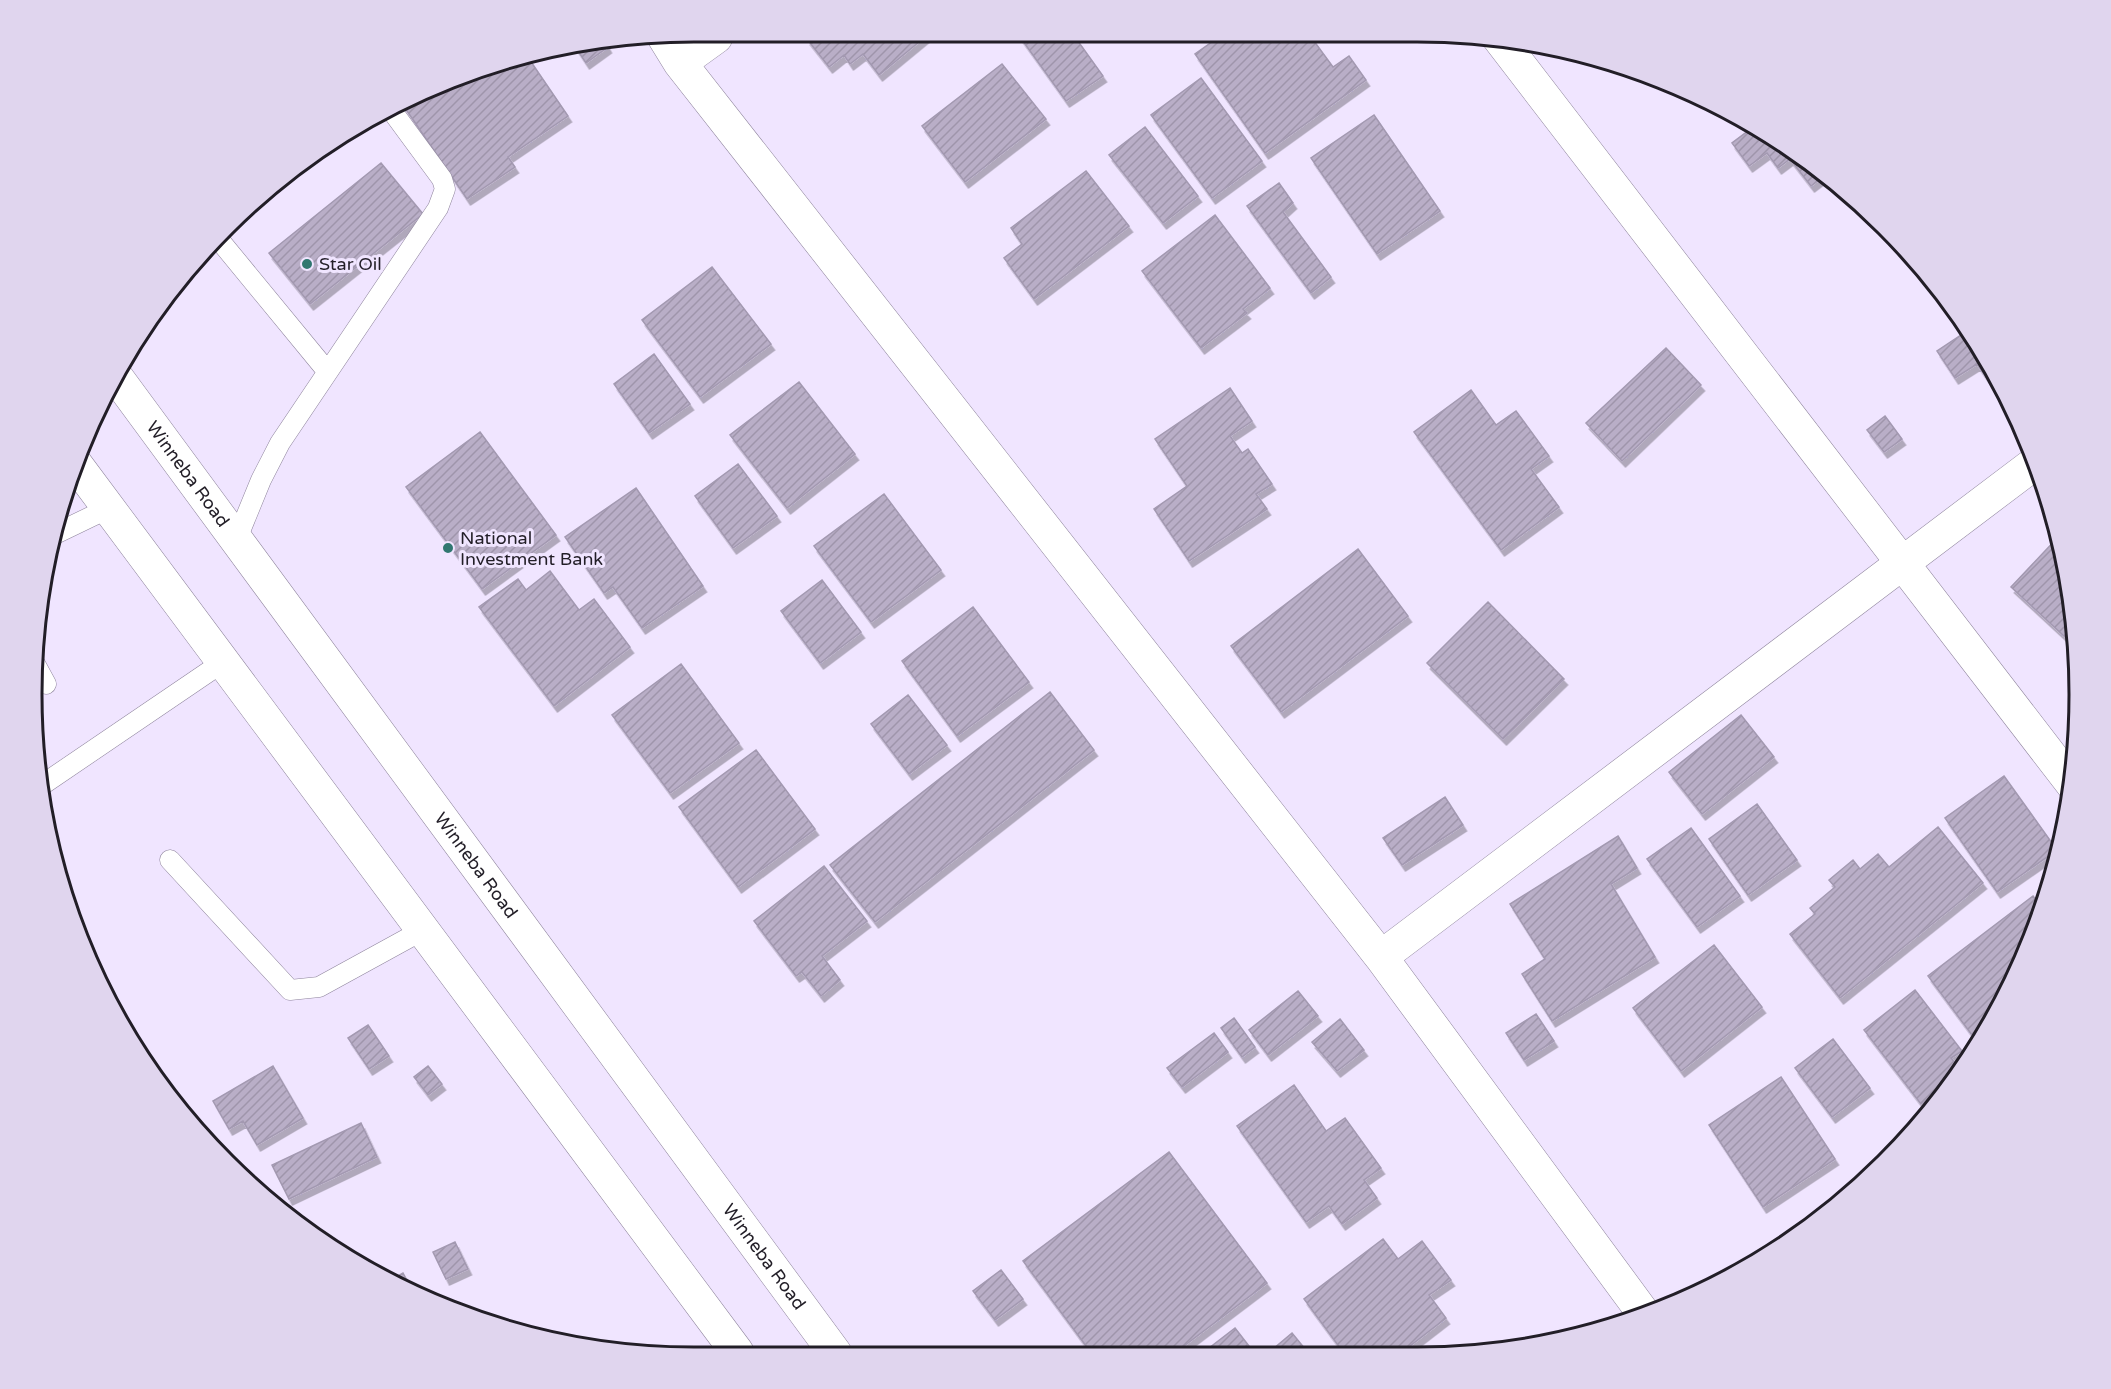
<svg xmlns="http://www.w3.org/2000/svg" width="2111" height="1389" viewBox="0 0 2111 1389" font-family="'Varela Round',sans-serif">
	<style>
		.building { fill: url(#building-hatch); stroke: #a399b1; stroke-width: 1.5; filter: url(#shadow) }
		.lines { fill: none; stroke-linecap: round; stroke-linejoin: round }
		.lane-casing { stroke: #8e849c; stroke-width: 21 }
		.street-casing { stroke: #8e849c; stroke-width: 34 }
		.highway-casing { stroke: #8e849c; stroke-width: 34 }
		.lane { stroke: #fff; stroke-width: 20 }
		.street { stroke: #fff; stroke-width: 33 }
		.highway { stroke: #fff; stroke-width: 33 }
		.poi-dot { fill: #307770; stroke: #f0e5ff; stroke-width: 2 }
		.labels { text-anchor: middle; stroke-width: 6; stroke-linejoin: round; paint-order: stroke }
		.poi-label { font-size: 18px; fill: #221e27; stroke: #f0e5ff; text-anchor: start }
		.street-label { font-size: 18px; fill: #221e27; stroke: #f0e5ff }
		.rim { fill: none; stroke: #221e27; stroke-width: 3 }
	</style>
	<defs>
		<pattern id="building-hatch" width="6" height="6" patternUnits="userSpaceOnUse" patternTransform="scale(1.5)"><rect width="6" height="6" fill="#b9aec7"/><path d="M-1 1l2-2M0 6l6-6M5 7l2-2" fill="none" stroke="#9f95ab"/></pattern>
		<filter id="shadow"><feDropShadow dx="3.5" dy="6" stdDeviation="0" flood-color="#0004"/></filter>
	</defs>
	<rect width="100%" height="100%" fill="#f0e5ff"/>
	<path class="building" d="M809 37H925L879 75 863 54 850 64 844 55 829 67 807 39Z
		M1020 37H1075L1103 76 1066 101Z
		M1219 37H1311L1333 67 1349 56 1366 80 1265 153 1195 54Z
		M603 38 608 47 586 63 574 45Z
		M527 56 568 116 508 157 515 167 467 199 403 105 479 68 483 75 502 62Z
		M1002 64 1046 119 965 182 922 126Z
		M1201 78 1262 161 1212 198 1151 115Z
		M1374 115 1440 211 1377 254 1311 158Z
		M1145 127 1198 196 1163 223 1109 155Z
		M1752 128 1824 176 1811 186 1790 159 1778 168 1767 153 1749 166 1732 143Z
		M381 163 423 214 310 304 269 253Z
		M1086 171 1129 226 1034 299 1004 258 1022 244 1011 228Z
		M1279 183 1293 203 1283 212 1331 277 1311 293 1247 206Z
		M1215 215 1270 288 1243 309 1247 313 1201 348 1142 271Z
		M712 267 771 344 700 397 642 320Z
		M1967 331 1997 378 1990 383 1977 364 1955 378 1937 351Z
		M1666 348 1701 385 1622 461 1586 423Z
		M654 354 690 404 649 433 614 384Z
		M799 382 855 454 787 508 730 435Z
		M1230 388 1252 421 1230 436 1242 453 1248 449 1272 484 1256 494 1267 509 1189 561 1154 509 1187 486 1155 439Z
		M1471 390 1496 425 1516 411 1549 456 1531 469 1559 507 1501 550 1414 432Z
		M1885 416 1902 439 1884 452 1867 430Z
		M480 432 556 535 482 589 406 487Z
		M738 464 777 516 733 548 695 496Z
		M636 488 703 586 642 628 613 587 604 593 565 537Z
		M884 494 941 570 871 622 814 546Z
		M2059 536 2078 649 2011 587Z
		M1358 549 1408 616 1281 712 1231 646Z
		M550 571 579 610 594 599 630 647 554 706 479 607 518 579 526 590Z
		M822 580 861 632 820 663 781 611Z
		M1488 602 1564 679 1503 739 1427 663Z
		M973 607 1029 682 957 736 902 661Z
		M681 664 739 743 670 793 612 715Z
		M1050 692 1094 750 875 922 830 865Z
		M908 695 947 745 909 774 871 724Z
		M1741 715 1774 757 1702 814 1669 772Z
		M756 750 815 829 738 887 679 807Z
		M2004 776 2057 850 1997 892 1945 818Z
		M1445 797 1463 825 1402 865 1383 838Z
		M1757 804 1797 860 1748 895 1709 839Z
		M1938 827 1983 883 1840 998 1790 934 1815 914 1810 908 1835 887 1829 880 1853 860 1860 869 1878 854 1889 867Z
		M1691 828 1740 896 1697 927 1647 859Z
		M1618 836 1637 868 1611 884 1655 957 1552 1021 1522 974 1545 959 1510 904Z
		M824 866 867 921 822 956 840 980 821 996 802 972 796 976 754 921Z
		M2033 896 2043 910 1990 1026 1978 1043 1928 976Z
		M1714 945 1762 1007 1681 1071 1633 1008Z
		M1915 990 1962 1051 1951 1058 1960 1069 1952 1079 1921 1104 1864 1030Z
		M1298 991 1318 1016 1268 1055 1249 1030Z
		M1536 1014 1554 1041 1524 1060 1506 1033Z
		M1234 1018 1255 1047 1242 1057 1221 1028Z
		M1340 1019 1364 1050 1337 1071 1312 1042Z
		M368 1025 389 1056 369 1069 348 1038Z
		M1214 1033 1228 1052 1182 1087 1167 1068Z
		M1833 1039 1870 1088 1832 1117 1795 1068Z
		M273 1066 303 1118 257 1145 243 1121 229 1129 213 1101Z
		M428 1066 442 1084 428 1095 414 1077Z
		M1781 1077 1835 1159 1763 1207 1709 1125Z
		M1294 1085 1326 1131 1345 1118 1381 1168 1364 1180 1377 1198 1342 1224 1329 1206 1306 1222 1237 1126Z
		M361 1123 377 1157 289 1199 272 1165Z
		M1169 1152 1267 1283 1172 1355 1092 1354 1023 1261Z
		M1383 1239 1398 1259 1422 1241 1451 1280 1429 1295 1446 1318 1397 1356H1346L1304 1299Z
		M455 1242 468 1269 446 1279 433 1252Z
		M1001 1270 1023 1299 995 1320 973 1291Z
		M403 1273 415 1295 389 1281Z
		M1235 1328 1256 1355H1200Z
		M1292 1333 1310 1355H1266Z"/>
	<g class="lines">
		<g class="lane-casing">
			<path id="lane" d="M216 236 327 371
				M53 535 109 508
				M236 541 261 480 280 443 438 208 445 189 442 179 392 111
				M34 662 46 684
				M42 785 223 662
				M170 860 290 990 319 987 423 930"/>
		</g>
		<g class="street-casing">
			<path id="street" d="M664 37 680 63 1381 957 1644 1314
				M1498 37 2073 785
				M680 63 716 37
				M1381 957 2035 463"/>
		</g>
		<g class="highway-casing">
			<g id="highway">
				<path id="s1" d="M118 379 835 1353"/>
				<path d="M75 463 737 1352"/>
			</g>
		</g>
		<use href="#lane" class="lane"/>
		<use href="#street" class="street"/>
		<use href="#highway" class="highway"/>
	</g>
	<g class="poi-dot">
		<circle cx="307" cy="264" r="6"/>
		<circle cx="448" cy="548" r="6"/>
	</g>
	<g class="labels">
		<g class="poi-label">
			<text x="319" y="270">Star Oil</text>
			<text x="460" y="544">National<tspan x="460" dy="21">Investment Bank</tspan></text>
		</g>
		<g class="street-label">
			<text dy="6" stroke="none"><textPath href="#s1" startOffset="118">Winneba Road</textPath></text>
			<text dy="6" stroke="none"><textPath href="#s1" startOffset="604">Winneba Road</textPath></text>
			<text dy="6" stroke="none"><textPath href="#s1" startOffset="1090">Winneba Road</textPath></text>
		</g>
	</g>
	<path d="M0 0H2111V1389H0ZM694 42H1417A652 652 0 0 1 2069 694V695A652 652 0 0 1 1417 1347H694A652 652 0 0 1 42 695V694A652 652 0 0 1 694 42Z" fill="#e0d5ee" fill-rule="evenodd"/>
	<path class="rim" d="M694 42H1417A652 652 0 0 1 2069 694V695A652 652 0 0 1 1417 1347H694A652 652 0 0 1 42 695V694A652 652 0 0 1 694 42Z"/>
</svg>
